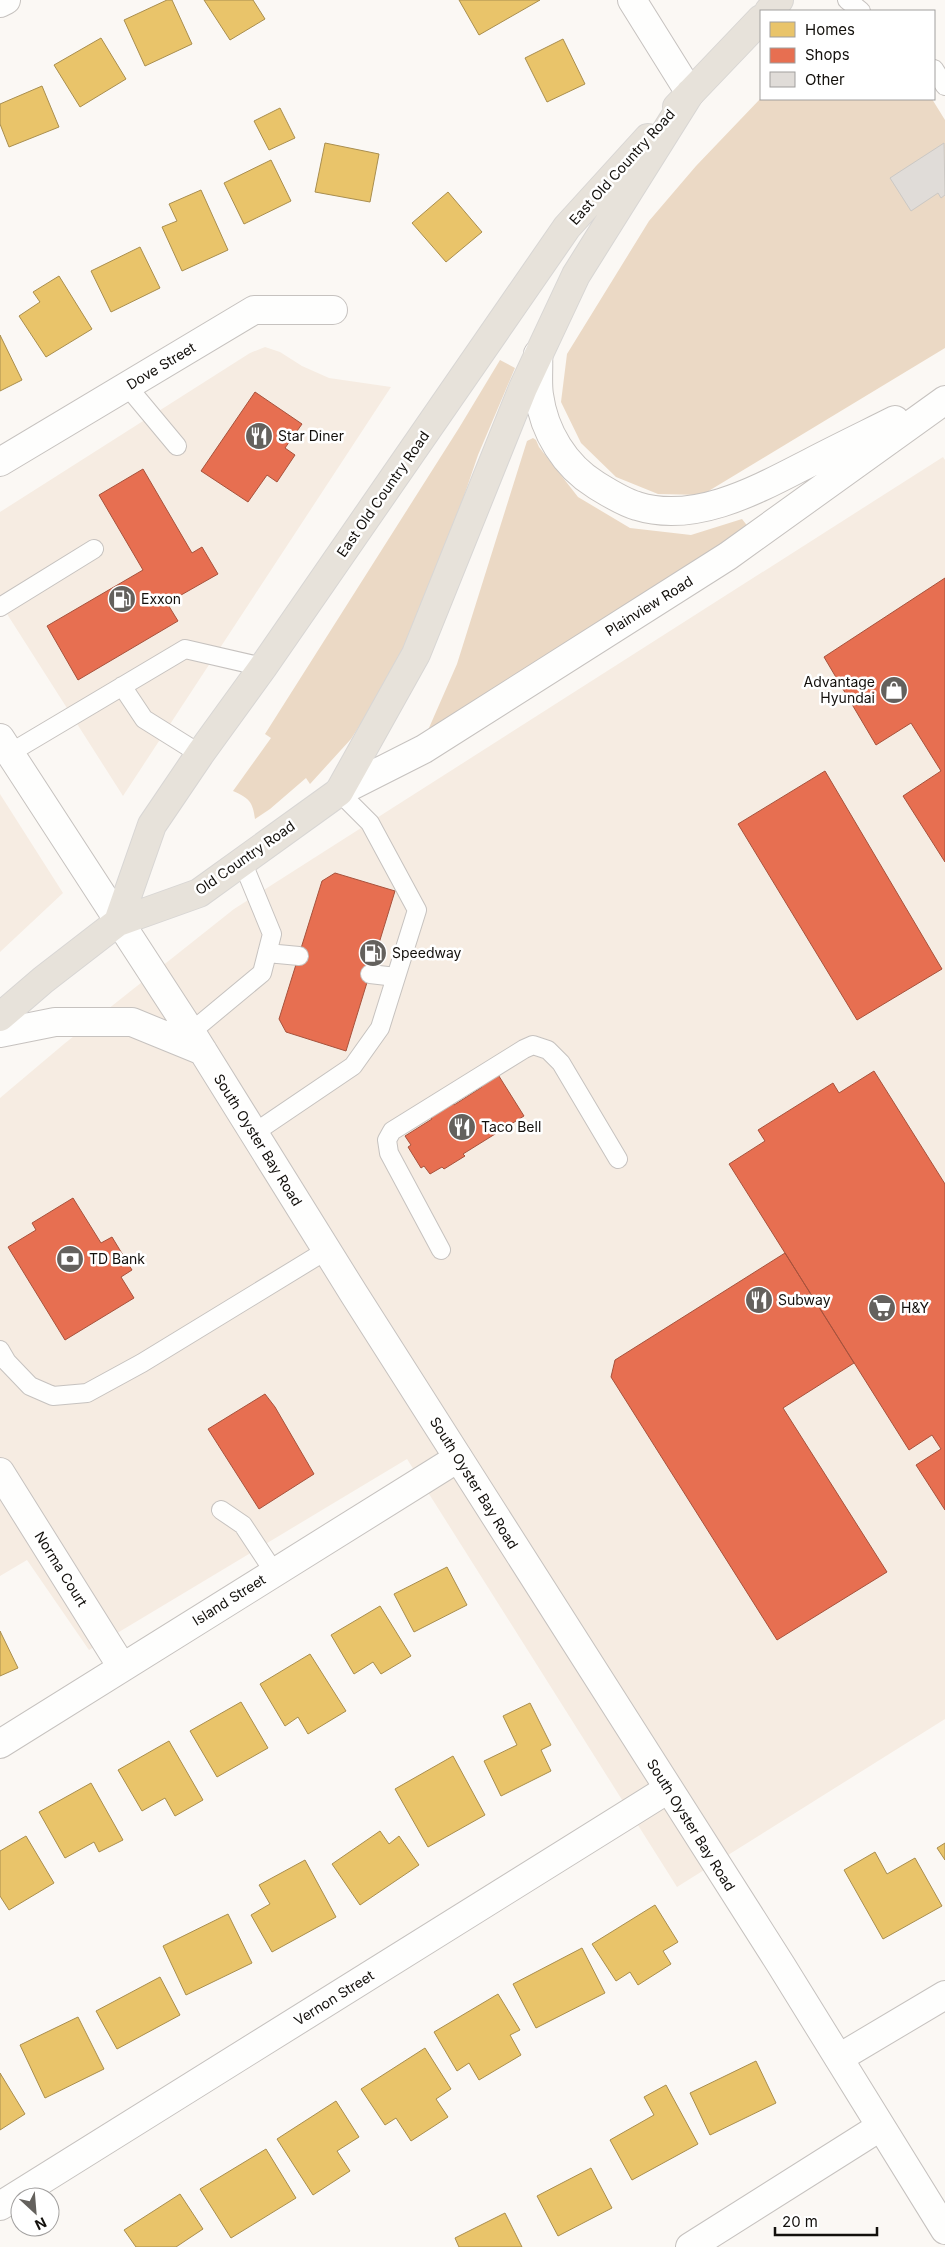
<svg xmlns="http://www.w3.org/2000/svg" width="945" height="2247" viewBox="0 0 945 2247" font-family="Inter,sans-serif">
	<style>
		.built { fill: #f6ece2 }
		.green { fill: #ebd9c5 }
		.homes { fill: #e9c46a; stroke: #a98e4e }
		.shops { fill: #e76f51; stroke: #a7523c }
		.building { fill: #e0dcd8; stroke: #cbc8c4 }
		.lines { fill: none; stroke-linecap: round; stroke-linejoin: round }
		.lane-casing { stroke: #c6c2bf; stroke-width: 20 }
		.street-casing { stroke: #c6c2bf; stroke-width: 30 }
		.secondary-casing { stroke: #c6c2bf; stroke-width: 30 }
		.primary-casing { stroke: #d8d6d4; stroke-width: 30 }
		.lane { stroke: #fefefd; stroke-width: 18 }
		.street { stroke: #fefefd; stroke-width: 28 }
		.secondary { stroke: #fefefd; stroke-width: 28 }
		.primary { stroke: #e7e2da; stroke-width: 28 }
		.labels { text-anchor: middle; stroke-width: 5; stroke-linejoin: round; paint-order: stroke }
		.street-label { font-size: 14px; fill: #13100c; stroke: #fff }
		.poi-label { font-size: 14px; fill: #13100c; stroke: #fff; text-anchor: start }
	</style>
	<rect width="100%" height="100%" fill="#fbf8f4"/>
	<path class="built" d="M265 347 280 352 302 366 329 378 391 387 123 796 0 603V512L250 353Z
		M943 457 945 460V1719L677 1887 407 1459 89 1650 27 1560 0 1576V1098L64 1044 234 909Z
		M0 794 63 893 0 952Z"/>
	<path class="green" d="M761 98 932 99 945 120V348L702 495 658 494 616 477 581 443 561 402 567 354 649 221 696 166Z
		M500 360 515 368 478 455 423 616 393 673 351 739 310 784 306 778 270 809 255 819C253 802 249 798 233 791L271 738 265 734 459 428Z
		M533 438 536 440 539 447 578 497 630 528 691 535 742 519 749 528 425 737 457 664 527 441Z"/>
	<path class="homes" d="M167 0H172L192 44 145 66 124 20Z
		M204 0H253L265 19 230 40Z
		M459 0H540L479 35Z
		M101 38 126 79 80 107 54 65Z
		M563 39 585 84 547 102 525 58Z
		M42 86 59 127 9 147 0 124V104Z
		M280 108 295 138 269 150 254 121Z
		M325 143 379 154 370 202 315 192Z
		M271 160 291 201 244 224 224 183Z
		M201 190 228 250 182 271 162 227 177 221 169 204Z
		M448 192 482 232 446 262 412 223Z
		M140 247 160 288 111 312 91 271Z
		M59 276 92 329 46 357 19 316 40 302 33 292Z
		M0 335 22 380 0 391Z
		M447 1567 467 1605 414 1632 394 1594Z
		M380 1606 411 1656 381 1674 373 1662 354 1674 331 1635Z
		M0 1631 18 1668 0 1676Z
		M310 1654 346 1711 308 1734 298 1717 285 1726 260 1684Z
		M241 1702 268 1748 217 1777 190 1731Z
		M530 1703 551 1745 541 1750 551 1771 501 1796 484 1761 517 1745 503 1716Z
		M169 1741 203 1800 175 1816 165 1798 142 1811 118 1770Z
		M453 1756 485 1815 428 1847 395 1789Z
		M91 1783 123 1840 99 1852 94 1842 65 1858 39 1812Z
		M380 1831 389 1844 399 1836 419 1865 360 1905 332 1864Z
		M26 1836 54 1883 9 1910 0 1896V1851Z
		M945 1843V1860L937 1848Z
		M875 1852 887 1874 915 1858 942 1906 883 1939 844 1870Z
		M305 1860 336 1917 272 1952 251 1915 270 1904 259 1885Z
		M655 1905 678 1942 663 1951 671 1964 638 1985 630 1972 616 1981 592 1944Z
		M228 1914 252 1963 186 1995 163 1946Z
		M582 1948 605 1993 536 2028 513 1984Z
		M160 1977 180 2015 117 2049 96 2011Z
		M498 1994 520 2030 510 2035 521 2055 479 2080 469 2063 457 2071 434 2032Z
		M78 2017 104 2069 45 2098 20 2045Z
		M425 2048 451 2089 436 2099 448 2117 411 2141 396 2118 385 2125 361 2089Z
		M756 2061 776 2103 710 2135 690 2093Z
		M0 2073 25 2114 0 2130Z
		M666 2085 698 2144 632 2180 610 2140 654 2115 644 2097Z
		M336 2101 359 2137 337 2151 350 2171 313 2195 277 2139Z
		M266 2149 296 2198 231 2238 200 2189Z
		M591 2168 612 2208 558 2236 537 2196Z
		M180 2194 203 2229 176 2247H136L124 2230Z
		M505 2213 522 2247H459L455 2238Z"/>
	<path class="shops" d="M255 392 302 424 285 448 295 455 277 482 267 475 248 502 201 471Z
		M143 469 192 553 202 547 218 574 167 603 178 621 78 680 47 626 143 570 99 495Z
		M945 578V862L903 796 941 771 911 723 876 745 824 657Z
		M825 771 942 969 857 1020 738 824Z
		M335 873 395 891 346 1051 286 1032 279 1019 322 881Z
		M874 1071 945 1184V1510L916 1465 941 1449 932 1435 909 1450 729 1164 765 1141 758 1130 833 1083 839 1093Z
		M497 1073 524 1116 463 1154 465 1156 444 1169 442 1167 430 1174 424 1166 421 1168 408 1147 411 1145 405 1136 432 1119 430 1116 452 1102 454 1105 482 1087 480 1084Z
		M73 1198 101 1243 112 1237 132 1270 121 1277 134 1298 65 1340 8 1247 36 1230 32 1223Z
		M785 1253 854 1363 783 1408 887 1572 777 1640 611 1377 615 1360Z
		M265 1394 275 1407 314 1474 259 1509 208 1429Z"/>
	<path class="building" d="M944 143 945 195 941 198 938 193 911 211 890 178Z"/>
	<g class="lines">
		<g class="lane-casing">
			<path id="lane" d="M847 0 861 11
				M934 69 945 86
				M127 386 177 446
				M0 607 94 549
				M122 686 144 719 200 754
				M10 753 185 649 263 667
				M267 953 299 956
				M370 974 396 977
				M191 1032 262 973 272 934 242 861
				M254 1133 353 1066 380 1028 417 910 370 823 339 792
				M441 1250 389 1153 387 1140 392 1131 524 1049 533 1045 548 1050 561 1063 618 1159
				M0 1350 7 1362 30 1386 53 1396 87 1393 142 1363 327 1250
				M221 1510 243 1525 274 1572"/>
		</g>
		<g class="street-casing">
			<path id="street" d="M632 0 690 93
				M0 3 6 0
				M0 462 254 310H333
				M0 1472 122 1667
				M0 1744 458 1458
				M839 2058 945 1995
				M0 2206 668 1789
				M690 2247 880 2127"/>
		</g>
		<g class="secondary-casing">
			<path id="secondary" d="M538 354C539 367 537 382 539 395 544 432 565 466 596 485 609 493 623 502 637 506 697 525 762 487 813 461 840 447 867 434 895 420
				M0 738 191 1032 354 1294 781 1965 945 2230
				M339 792 424 749 728 556 945 400
				M0 1033 55 1022H132L203 1051"/>
		</g>
		<g class="primary-casing">
			<path id="primary" d="M769 11 779 0
				M677 107 761 19
				M118 922 152 825 200 754 263 667 567 227 648 138
				M0 1017 43 980 118 922 199 893 339 792 416 654 523 388 576 275 690 93"/>
		</g>
		<use href="#lane" class="lane"/>
		<use href="#street" class="street"/>
		<use href="#secondary" class="secondary"/>
		<use href="#primary" class="primary"/>
	</g>
	<defs>
		<g id="restaurant-disc" transform="scale(1.4375)"><circle r="9.5" fill="#64615d" stroke="#fff"/><path d="M-5-6h1v4h1v-4h1v4h1v-4h1v5L-1.5 .5V6h-2V.5L-5-1ZM5-6V6H3V1.5H1.5Q1.5-4 5-6Z" fill="#fff"/></g>
		<g id="fuel-disc" transform="scale(1.4375)"><circle r="9.5" fill="#64615d" stroke="#fff"/><path d="M-5.5-6h7V0h2V4h1.3V-2.5L3-4.5l.8-.8L6-3V5H2.5V1h-1V6h-7ZM-4.2-4.7v3.2H.2V-4.7Z" fill="#fff"/></g>
		<g id="shop-disc" transform="scale(1.4375)"><circle r="9.5" fill="#64615d" stroke="#fff"/><path d="M-5-2.5h2.3a2.7 3.5 0 0 1 5.4 0H5L5.5 6h-11ZM-1.5-2.5h3a1.5 2.3 0 0 0-3 0Z" fill="#fff"/></g>
		<g id="bank-disc" transform="scale(1.4375)"><circle r="9.5" fill="#64615d" stroke="#fff"/><path d="M-6-4H6V4H-6ZM0-2.3a2.3 2.3 0 1 0 0 4.6a2.3 2.3 0 1 0 0-4.6Z" fill="#fff"/></g>
		<g id="supermarket-disc" transform="scale(1.4375)"><circle r="9.5" fill="#64615d" stroke="#fff"/><path d="M-6-5.5h2.5l.6 2H6L4.5 2H-2.5L-4.4-4H-6ZM-1.5 3.2a1.3 1.3 0 1 0 .1 0ZM3 3.2a1.3 1.3 0 1 0 .1 0Z" fill="#fff"/></g>
	</defs>
	<g fill-rule="evenodd">
		<use href="#restaurant-disc" x="259" y="436"/>
		<use href="#fuel-disc" x="122" y="599"/>
		<use href="#shop-disc" x="894" y="690"/>
		<use href="#fuel-disc" x="373" y="953"/>
		<use href="#restaurant-disc" x="462" y="1127"/>
		<use href="#bank-disc" x="70" y="1259"/>
		<use href="#restaurant-disc" x="759" y="1300"/>
		<use href="#supermarket-disc" x="882" y="1308"/>
	</g>
	<g class="labels">
		<g class="street-label">
			<text transform="translate(622 167) rotate(-48)" y="5">East Old Country Road</text>
			<text transform="translate(161 366) rotate(-31)" y="5">Dove Street</text>
			<text transform="translate(383 494) rotate(-55)" y="5">East Old Country Road</text>
			<text transform="translate(649 606) rotate(-32)" y="5">Plainview Road</text>
			<text transform="translate(245 858) rotate(-35)" y="5">Old Country Road</text>
			<text transform="translate(258 1140) rotate(58)" y="5">South Oyster Bay Road</text>
			<text transform="translate(474 1483) rotate(58)" y="5">South Oyster Bay Road</text>
			<text transform="translate(61 1569) rotate(58)" y="5">Norma Court</text>
			<text transform="translate(229 1600) rotate(-32)" y="5">Island Street</text>
			<text transform="translate(691 1825) rotate(58)" y="5">South Oyster Bay Road</text>
			<text transform="translate(334 1998) rotate(-32)" y="5">Vernon Street</text>
		</g>
		<g class="poi-label">
			<text x="278" y="441">Star Diner</text>
			<text x="141" y="604">Exxon</text>
			<text x="875" y="687" text-anchor="end">Advantage<tspan x="875" dy="16">Hyundai</tspan></text>
			<text x="392" y="958">Speedway</text>
			<text x="481" y="1132">Taco Bell</text>
			<text x="89" y="1264">TD Bank</text>
			<text x="778" y="1305">Subway</text>
			<text x="901" y="1313">H&amp;Y</text>
		</g>
	</g>
	<rect x="760" y="10" width="175" height="90" fill="#ffffff" stroke="#a19f9e"/>
	<rect x="770" y="22" width="25" height="15" fill="#e9c46a" stroke="#a19f9e"/>
	<text x="805" y="35" font-size="15" fill="#13100c">Homes</text>
	<rect x="770" y="48" width="25" height="15" fill="#e76f51" stroke="#a19f9e"/>
	<text x="805" y="60" font-size="15" fill="#13100c">Shops</text>
	<rect x="770" y="72" width="25" height="15" fill="#e0dcd8" stroke="#a19f9e"/>
	<text x="805" y="85" font-size="15" fill="#13100c">Other</text>
	<g transform="translate(35 2212) rotate(154)"><circle r="24" fill="#ffffff" stroke="#a19f9e"/>
	<path d="M0-4L9 19L0 12L-9 19Z" fill="#64615d"/>
	<text y="-8" font-size="14" font-weight="bold" text-anchor="middle" fill="#13100c">N</text>
	</g>
	<path d="M775 2227v8h102v-8" fill="none" stroke="#13100c" stroke-width="2.5"/>
	<text x="782" y="2227" font-size="15" fill="#13100c" stroke="#ffffff" stroke-width="4" paint-order="stroke">20 m</text>
</svg>
